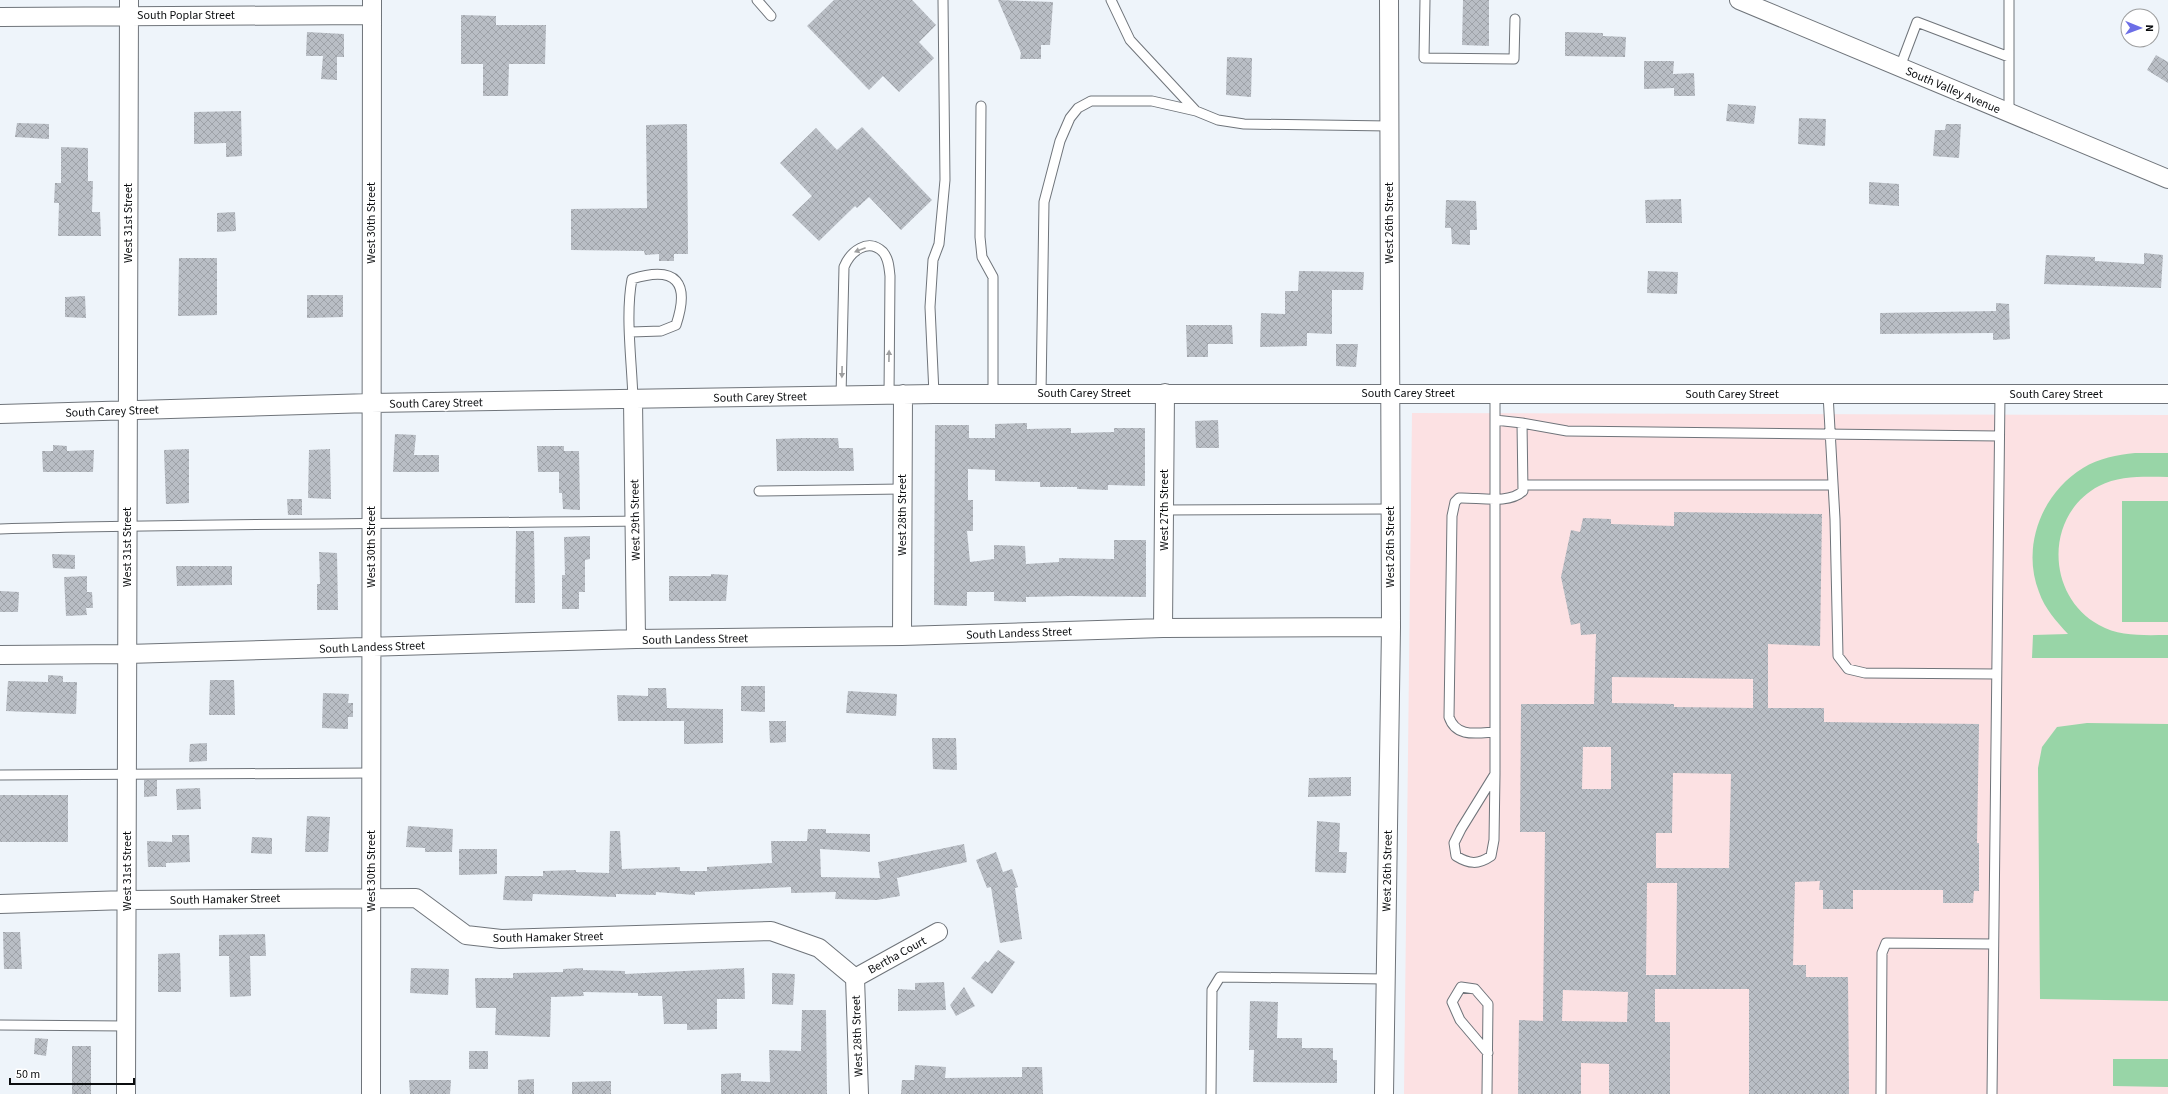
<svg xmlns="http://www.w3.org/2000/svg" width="2168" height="1094" viewBox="0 0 2168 1094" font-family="'Source Sans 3',sans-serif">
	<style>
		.education { fill: #fce1e3 }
		.grass { fill: #98d5a7 }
		.building { fill: url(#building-cross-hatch); fill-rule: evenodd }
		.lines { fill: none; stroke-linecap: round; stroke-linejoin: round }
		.lane-casing { stroke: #6f747a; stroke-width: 11 }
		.street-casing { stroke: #6f747a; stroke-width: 20 }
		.lane { stroke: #fff; stroke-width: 9 }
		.street { stroke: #fff; stroke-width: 18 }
		.oneway { fill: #9d9e9f }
		.labels { text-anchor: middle; stroke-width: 4; stroke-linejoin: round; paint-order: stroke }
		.street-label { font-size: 12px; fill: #0b0d0f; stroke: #fff }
	</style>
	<defs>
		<pattern id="building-cross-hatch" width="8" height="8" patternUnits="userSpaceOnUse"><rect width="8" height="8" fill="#b9bec5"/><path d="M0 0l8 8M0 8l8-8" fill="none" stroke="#9ea2a8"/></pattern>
	</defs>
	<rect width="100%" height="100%" fill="#eef4fa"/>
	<path class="education" d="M1412 413 2168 415V1094H1404Z"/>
	<path class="grass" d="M2135 453H2168V477C2145 477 2121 475 2099 486 2044 515 2046 596 2099 625 2120 637 2145 635 2168 635V658H2032L2033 635 2068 634C2056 621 2045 609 2039 592 2021 546 2042 493 2083 468 2099 458 2117 455 2135 453Z
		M2122 501H2168V622H2122Z
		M2087 723 2168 724V1001L2040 999 2038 768 2042 747 2057 727Z
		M2113 1059H2168V1087L2113 1086Z"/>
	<path class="building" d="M834 0H912L936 25 919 42 934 58 899 92 883 76 869 90 807 26Z
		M998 0 1053 2 1050 45H1041V59H1020L1021 53Z
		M1463 0H1489V46L1462 45Z
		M461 15 496 16V25H546L545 64H509L508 96H483V64H461Z
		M307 32 344 34V57H337V80L321 79 323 56H306Z
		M1565 32 1603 33V36L1626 37 1625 57 1565 56Z
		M2156 55 2168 62V83L2147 70Z
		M1227 57 1252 58 1251 97 1226 95Z
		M1644 61H1674L1673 74 1694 73 1695 96H1674V88L1644 89Z
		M1728 104 1756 106 1754 124 1726 121Z
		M241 111 242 156 226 157V143L194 144V112Z
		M1799 118 1826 119 1825 146 1798 144Z
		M17 123 49 124V139L15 137Z
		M687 124 688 254H674V261H659V254L645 255 644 251 571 250V209L647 208 646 125Z
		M1946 124H1961L1959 158 1933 156 1935 130H1945Z
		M862 127 932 200 901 230 869 197 857 208 855 206 819 241 792 215 812 196 780 163 816 128 837 150Z
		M61 147 88 148V181H93L92 212H100L101 236H58L59 203H54L55 183H61Z
		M1869 182 1899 184V206L1869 204Z
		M1681 199 1682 223H1646L1645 200Z
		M1446 200 1476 201 1477 230H1470V245L1452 244 1451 228H1445Z
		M235 212 236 231 217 232V213Z
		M2144 253 2163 255 2161 288 2044 284 2046 255 2095 257V261L2144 264Z
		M179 258H217V315L178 316Z
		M1299 271 1364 272 1363 290H1332V334L1307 333V346L1260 347 1261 313 1285 314V291H1298Z
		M1648 271 1678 272 1677 294 1647 293Z
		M307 295H343V317L307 318Z
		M85 296 86 318 65 317V297Z
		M1996 303 2009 304 2010 339 1993 340V333L1880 334V313L1996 311Z
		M1186 325H1232L1233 344H1208V357H1187Z
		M1336 344H1358L1356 367 1336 366Z
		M1218 420 1219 448H1196L1195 421Z
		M1027 423V429L1071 428V433L1114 432V428H1145V486L1108 485V490L1077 489V487H1040V482L995 481V470L968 469V500H973V531H967L970 562 994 559V545L1025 546 1026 564 1059 562V558L1114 559V540H1146V597L1071 596 1026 597V602L994 601V592H967V606L934 605 935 425H969V438H995V424Z
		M395 434 416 435 414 455H439V472H393Z
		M802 438H838L839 448H853L854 471H777L776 439Z
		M53 445 67 446V451L94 450 93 472H43L42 451H53Z
		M537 446H564V451H579L580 510 563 509 562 493H559V472H538Z
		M189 449V503L166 504 164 450Z
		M330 449 331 499 308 498 309 450Z
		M287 499H302V515H288Z
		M1674 512 1822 514 1820 646 1768 644V708H1824V722L1979 724 1977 843H1979V891H1974L1973 903H1943V890H1853V909H1823V890H1819L1820 881 1795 882 1793 965H1806V977H1848L1849 1094H1749V989H1655V1022H1670V1094H1609V1064L1581 1063V1094H1518L1519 1020 1543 1021 1545 832H1520L1521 704H1594L1596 634 1581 635 1580 623 1571 625 1561 577 1571 530 1580 532 1583 518 1611 519V524L1674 526ZM1612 677 1753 679V708L1674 707V704L1612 703ZM1583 747H1611V789H1582ZM1673 773 1731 774 1729 868H1656V833H1672ZM1647 883H1677L1676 975H1646ZM1563 990 1628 992 1627 1022 1562 1021Z
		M516 531H534L535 603H515Z
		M590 536V559L585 560V592H579V609H562V575H565L564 537Z
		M319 552 337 553 338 610H317V584H320Z
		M52 554 75 555V569L53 568Z
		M176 566H232V585L177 586Z
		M711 574 728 575 726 601H669V576H711Z
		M87 576V592H92L93 608H86L87 615 66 616 64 577Z
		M0 591 19 592 18 612H0Z
		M48 675 63 676V682H77L76 714 6 711 8 681 48 682Z
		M210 680H234L235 715H209Z
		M741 686H765V712L741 711Z
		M648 688H666L667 708 723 709V743L684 744V721H618L617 695 648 696Z
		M848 691 897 694 896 716 846 713Z
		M323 693 349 694 348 703H353V717H348V729L322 728Z
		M769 721H786V742L770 743Z
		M932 738H956L957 770 933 769Z
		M207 743V761L189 762 190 744Z
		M1351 777V796L1308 797 1309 778Z
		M144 780H157V796L144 797Z
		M200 788 201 809 177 810 176 789Z
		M0 795H68V842H0Z
		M307 816 330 817 328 852H305Z
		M1317 821 1340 823 1339 852H1347L1346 873 1315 872Z
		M408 826 453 829 452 852H425V848L406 847Z
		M808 829H826V833L870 834V852L820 849 821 877 880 878 878 862 964 844 967 862 897 878 900 896 877 900 835 899 836 892 791 893V887L695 892V895L656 892V895L616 894V897L533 894 532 901 503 900 505 876H543V871L576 870V872L609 873 610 831H620L622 869 680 867V871H707V867L772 863 771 841H807Z
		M172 835H189L190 862 166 863V867H148L147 841 172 842Z
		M252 837 272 838V854L251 853Z
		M459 849H497V874L459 875Z
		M996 852 1003 872 1012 869 1018 887 1015 888 1022 939 1000 943 991 887 987 888 976 860Z
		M3 932H20L22 969H4Z
		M265 934 266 956H250L251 996 230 997 229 956H219V935Z
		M998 950 1015 962 992 994 971 978 985 961 988 963Z
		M180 953 181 992H158V954Z
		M411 968 449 969 448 995 410 993Z
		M583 968V970L625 971V974L744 968 745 999H717V1029L687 1030V1024H664L662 996H638V993L583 992 584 996 551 997 550 1037 495 1035 496 1008H476L475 978H513V973L563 972V969Z
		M772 973 795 974 793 1005 772 1004Z
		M944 982 946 1010 898 1011V989L915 990V983Z
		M964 987 975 1006 956 1016 950 1005Z
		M1250 1001 1278 1002 1277 1038H1302V1048H1333V1060H1337V1083L1253 1082 1254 1050H1249Z
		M802 1010H826L827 1094H721V1074L741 1073V1081L770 1082 769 1050 801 1051Z
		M35 1038 48 1039 46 1056 34 1054Z
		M72 1046H91V1094H72Z
		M469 1051H488V1069H469Z
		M915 1065 946 1067 945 1078 1022 1077V1067H1042L1043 1094H901L902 1080H914Z
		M534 1079V1094H518V1080Z
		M409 1080H451L450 1094H410Z
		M611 1081V1094H572V1082Z"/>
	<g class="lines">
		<g class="lane-casing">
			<path id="lane" d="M757 0 771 16
				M1111 0 1130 40 1196 111 1218 120 1244 124 1389 126
				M1425 0 1424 58 1514 59 1515 19
				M1900 67 1917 22 2009 57
				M981 106 980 237 982 257 993 277V394
				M2009 113V0
				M631 332 661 331 676 325C690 283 677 265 632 279 625 316 632 362 633 400
				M934 394 930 307 933 260 939 244 945 180 943 0
				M1041 394 1044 202 1060 141 1070 118 1078 108 1091 101H1152L1196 111
				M1828 394 1835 519 1838 656 1848 669 1865 673 1996 674
				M841 396 844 267C850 252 868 237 883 252 889 259 889 268 890 276L889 395
				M1522 423 1567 431 1999 436
				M1524 485H1833
				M759 491 902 489
				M1164 510 1390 509
				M0 529C212 523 423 524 635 521
				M1495 732C1477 733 1456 738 1449 717L1452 516 1455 502 1459 498C1477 497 1509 505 1523 491L1522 423 1495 420
				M1495 774 1461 829 1454 843 1456 856C1469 864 1478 865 1491 856L1494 840 1495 774V394
				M0 775 371 773
				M0 1025 126 1026
				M1211 1094 1212 990 1220 977 1386 979
				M1487 1094 1488 1004 1475 989 1461 987 1452 1002 1460 1020 1488 1053
				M1881 1094 1882 953 1886 943 1993 944
				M1992 1094 2000 394"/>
		</g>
		<g class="street-casing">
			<path id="street" d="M1739 0 2168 179
				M0 17 371 15
				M633 400 636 639
				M0 414 371 403 934 394H2168
				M1163 628 1165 393
				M902 636 903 394
				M0 655 127 654 636 639 902 636 1163 628 1391 627
				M0 904 127 900 416 898 466 935 501 939 771 931 819 948 855 978
				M855 978 859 1094
				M855 978 938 932
				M126 1094 129 0
				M371 1094 372 0
				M1384 1094 1391 627 1389 0"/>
		</g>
		<use href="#lane" class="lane"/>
		<use href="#street" class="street"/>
	</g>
	<defs><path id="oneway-solid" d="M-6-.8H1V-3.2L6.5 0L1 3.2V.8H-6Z"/></defs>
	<g class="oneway">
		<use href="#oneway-solid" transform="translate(860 250) rotate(159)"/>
		<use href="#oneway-solid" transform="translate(889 356) rotate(-89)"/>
		<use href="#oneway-solid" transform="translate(842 372) rotate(91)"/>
	</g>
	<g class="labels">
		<g class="street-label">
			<text x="186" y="19">South Poplar Street</text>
			<text transform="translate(1953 90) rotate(23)" y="4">South Valley Avenue</text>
			<text transform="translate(128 223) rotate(-90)" y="4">West 31st Street</text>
			<text transform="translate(371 223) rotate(-90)" y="4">West 30th Street</text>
			<text transform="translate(1389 223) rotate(-90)" y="4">West 26th Street</text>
			<text x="1084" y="397">South Carey Street</text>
			<text x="1408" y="397">South Carey Street</text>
			<text x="1732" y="398">South Carey Street</text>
			<text x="2056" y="398">South Carey Street</text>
			<text transform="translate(760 397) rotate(-1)" y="4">South Carey Street</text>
			<text transform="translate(436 403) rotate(-1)" y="4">South Carey Street</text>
			<text transform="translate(112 411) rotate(-2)" y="4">South Carey Street</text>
			<text transform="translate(1164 510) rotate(-90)" y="4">West 27th Street</text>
			<text transform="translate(902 515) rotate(-90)" y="4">West 28th Street</text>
			<text transform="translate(635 520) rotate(-91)" y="4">West 29th Street</text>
			<text transform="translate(127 547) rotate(-90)" y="4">West 31st Street</text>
			<text transform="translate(371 547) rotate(-90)" y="4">West 30th Street</text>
			<text transform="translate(1390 547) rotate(-90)" y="4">West 26th Street</text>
			<text transform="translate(1019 633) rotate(-2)" y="4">South Landess Street</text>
			<text transform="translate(695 639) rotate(-1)" y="4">South Landess Street</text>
			<text transform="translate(372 647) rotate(-2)" y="4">South Landess Street</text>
			<text transform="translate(127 871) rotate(-90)" y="4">West 31st Street</text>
			<text transform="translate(371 871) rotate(-90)" y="4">West 30th Street</text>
			<text transform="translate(1387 871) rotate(-89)" y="4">West 26th Street</text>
			<text transform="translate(225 899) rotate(-1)" y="4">South Hamaker Street</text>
			<text transform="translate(548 937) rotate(-1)" y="4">South Hamaker Street</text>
			<text transform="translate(897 955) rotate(-29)" y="4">Bertha Court</text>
			<text transform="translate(857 1036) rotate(-92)" y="4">West 28th Street</text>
		</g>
	</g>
	<g transform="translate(2140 28) rotate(91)"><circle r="19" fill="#ffffff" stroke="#9d9e9f"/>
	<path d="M0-3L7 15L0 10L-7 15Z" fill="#6c6ee7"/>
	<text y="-6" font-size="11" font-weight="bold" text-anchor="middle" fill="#0b0d0f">N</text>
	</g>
	<path d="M10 1078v6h124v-6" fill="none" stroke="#0b0d0f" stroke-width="2"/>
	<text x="16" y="1078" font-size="12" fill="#0b0d0f" stroke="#ffffff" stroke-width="3" paint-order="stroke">50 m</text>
</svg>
